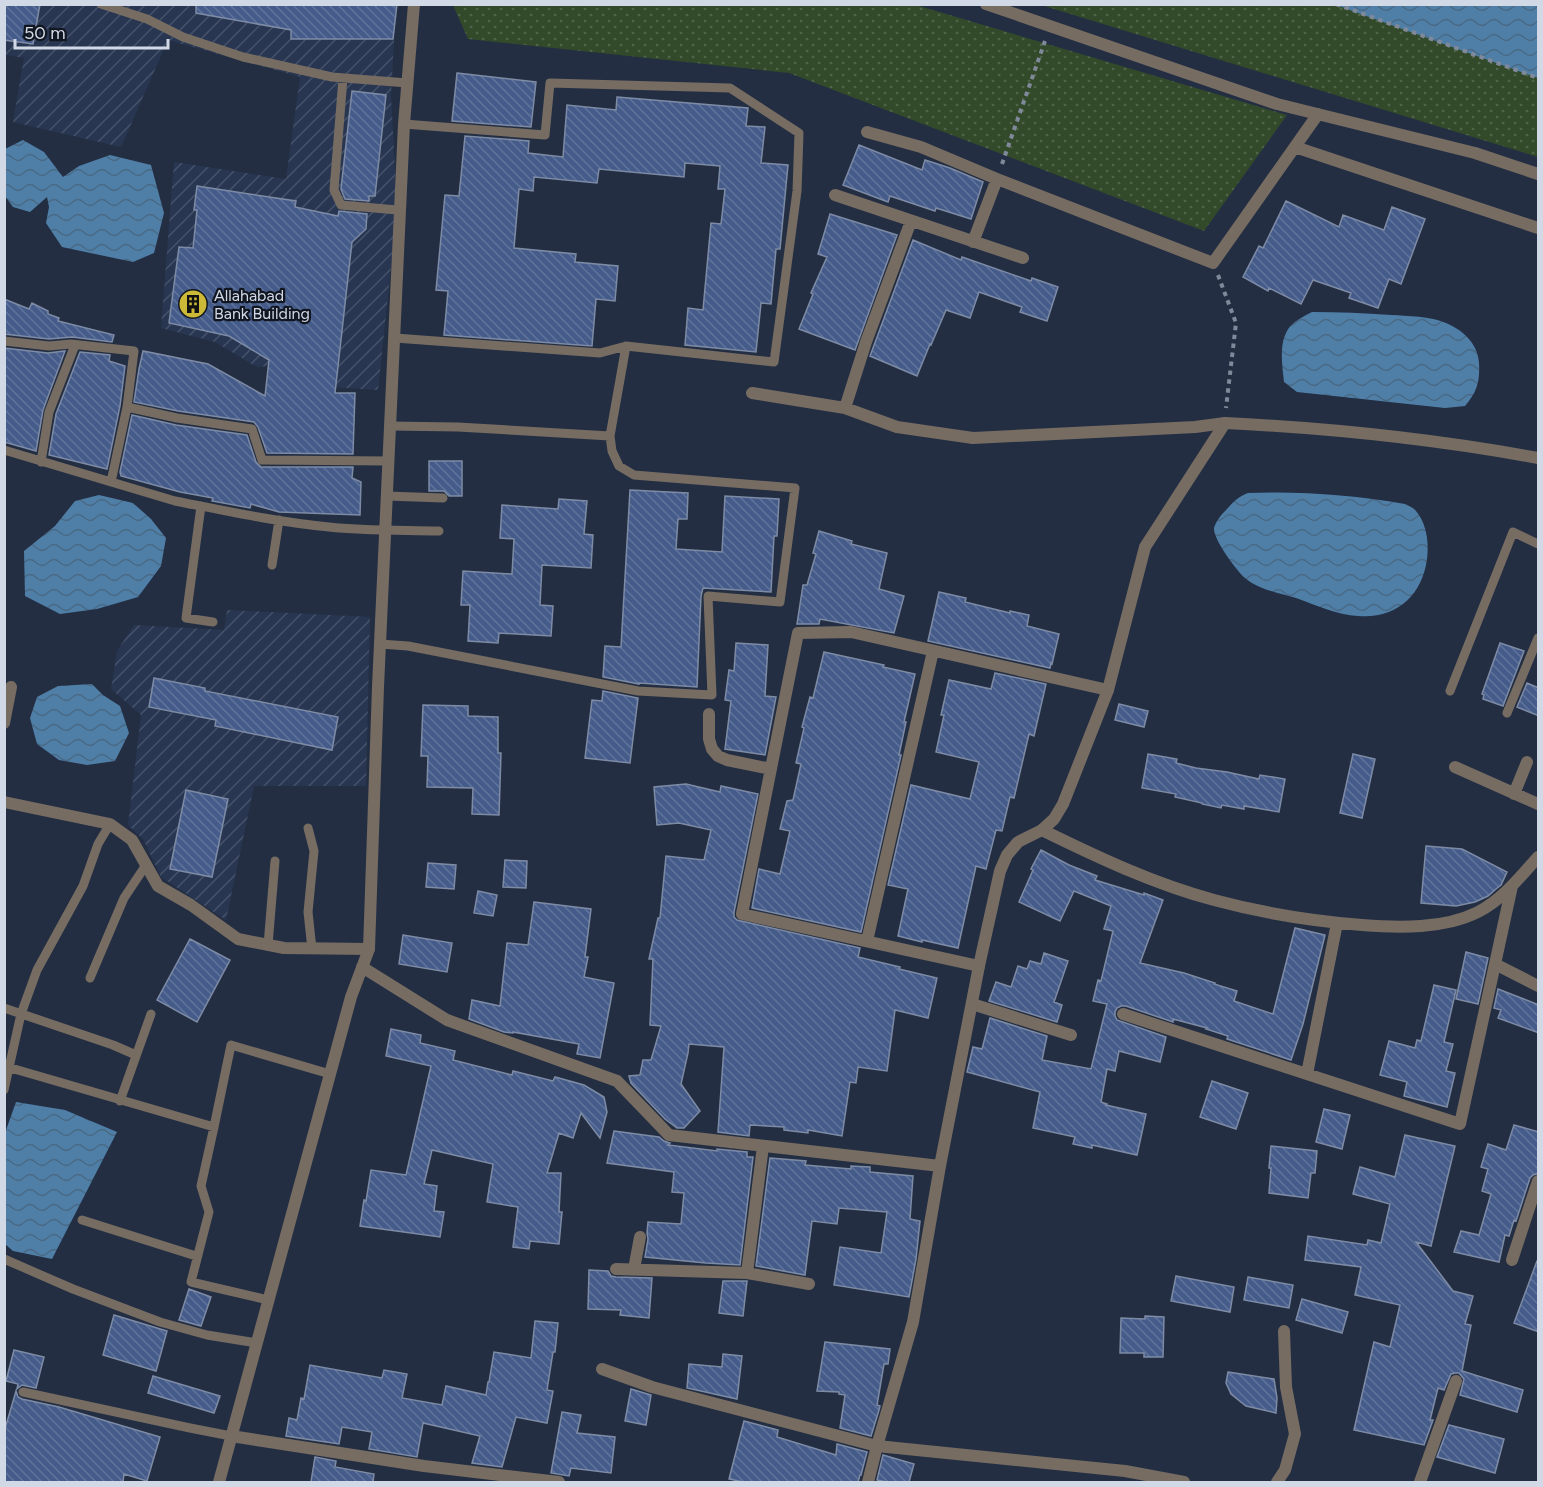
<svg xmlns="http://www.w3.org/2000/svg" width="1543" height="1487" viewBox="0 0 1543 1487" font-family="Figtree,sans-serif">
	<style>
		.industrial { fill: url(#industrial-furrows) }
		.park { fill: url(#park-dots) }
		.water { fill: url(#water-waves) }
		.building { fill: url(#building-back-hatch); stroke: #7e8ba5; stroke-width: 1.5 }
		.lines { fill: none; stroke-linecap: round; stroke-linejoin: round }
		.path { stroke: #80899a; stroke-width: 4; stroke-dasharray: 4.5 4.5; stroke-linecap: butt }
		.service { stroke: #766c62; stroke-width: 9 }
		.minor { stroke: #766c62; stroke-width: 12 }
		.tertiary { stroke: #766c62; stroke-width: 12 }
		.labels { text-anchor: middle; stroke-width: 4.5; stroke-linejoin: round; paint-order: stroke }
		.poi-label { font-size: 16px; fill: #d1d9e7; stroke: #111620; text-anchor: start }
	</style>
	<defs>
		<pattern id="industrial-furrows" width="10" height="10" patternUnits="userSpaceOnUse" patternTransform="scale(1.5)"><rect width="10" height="10" fill="#283651"/><path d="M-1 1l2-2M0 10L10 0M9 11l2-2" fill="none" stroke="#46526a"/></pattern>
		<pattern id="park-dots" width="8" height="8" patternUnits="userSpaceOnUse" patternTransform="scale(1.5)"><rect width="8" height="8" fill="#324a29"/><path d="M2 2h.1M6 6h.1" fill="none" stroke="#4f6448" stroke-width="1.8" stroke-linecap="round"/></pattern>
		<pattern id="water-waves" width="16" height="10" patternUnits="userSpaceOnUse" patternTransform="scale(1.5)"><rect width="16" height="10" fill="#4f7fa7"/><path d="M0 5q4-4 8 0t8 0" fill="none" stroke="#496985"/></pattern>
		<pattern id="building-back-hatch" width="6" height="6" patternUnits="userSpaceOnUse" patternTransform="scale(1.5)"><rect width="6" height="6" fill="#455c8b"/><path d="M-1 5l2 2M0 0l6 6M5-1l2 2" fill="none" stroke="#5f739b"/></pattern>
	</defs>
	<rect width="100%" height="100%" fill="#232e43"/>
	<path class="industrial" d="M5 5H396L391 95 397 210 378 390 299 385 298 363 257 367 215 342 161 328 174 162 286 179 300 77 168 40 121 147 13 122 24 58 5 55Z
		M227 610 370 617 366 786H254L226 920 161 877 143 839 128 825 141 715 111 689 117 651 134 625 224 630Z"/>
	<path class="park" d="M453 5H916L1287 115 1204 231 789 73 468 39Z
		M1041 5H1538V157Z"/>
	<path class="water" d="M1336 5H1538V78Z
		M23 140 44 152 63 177 79 166 110 155 151 165 164 213 154 253 133 262 62 247 46 223 49 207 47 197 30 212 13 207 5 196V149Z
		M1312 312C1338 312 1364 313 1391 315 1407 316 1431 316 1446 323 1463 330 1478 344 1479 363 1480 382 1477 392 1465 406L1445 408 1297 392 1284 382C1282 363 1277 335 1295 322 1300 318 1306 315 1312 312Z
		M1248 493C1301 491 1353 495 1405 504 1409 506 1414 508 1416 511 1427 524 1429 543 1427 559 1422 596 1396 619 1358 616 1337 615 1316 605 1296 598 1280 593 1259 590 1245 578 1237 571 1213 539 1214 528 1216 521 1222 514 1227 509 1234 501 1238 497 1248 493Z
		M99 495 133 503 151 519 166 538 161 566 138 597 97 609 60 614 25 596 24 551 55 526 75 501Z
		M92 684 103 695 120 706 129 733 115 761 87 765 59 760 37 744 30 718 37 697 58 686Z
		M16 1102 65 1110 117 1132 52 1259 13 1251 5 1244V1133Z"/>
	<path class="building" d="M4 4H40L33 44 4 40Z
		M196 4H397L393 39H291V30L196 13Z
		M457 73 536 82 531 127 452 121Z
		M352 91 386 95 375 196H369V201L345 199 341 189Z
		M617 97 748 108 746 126 765 127 761 163 788 165 780 249H776L771 304 761 303 756 352 685 345 688 308 703 310 711 223 721 224 725 189H718L720 166 685 163 684 177 599 169 597 183 534 177 533 191 519 189 514 248 576 254 575 262 618 266 615 301 596 299 592 346 444 335 448 291 436 290 445 195 459 196 465 136 529 141 528 153 563 157 567 105 616 110Z
		M859 145 922 170 925 160 950 168 983 182 971 219 936 208 935 211 890 196 888 202 843 185Z
		M197 186 296 201 295 207 338 216 339 211 367 214 366 229 352 242 335 393H355L353 454 267 453 258 427 254 422 178 411 134 402 139 369 143 351 208 364 265 396 269 360 229 336 169 323 179 247 193 248 197 210H194Z
		M1286 201 1339 227 1343 215 1384 230 1392 207 1425 219 1401 284 1389 279 1378 308 1349 298 1351 293 1313 280 1301 304 1269 288 1268 291 1243 277 1259 246 1263 248Z
		M830 214 897 235 855 350 799 329 813 294 811 293 827 257 818 254Z
		M913 240 961 260 962 257 1031 281 1032 278 1058 287 1047 321 1020 312 1022 307 979 292 970 318 946 310 931 345 930 344 917 376 870 356Z
		M4 299 29 309 32 303 48 311V314L59 318 58 321 114 335 112 342 72 337 49 339 4 334Z
		M4 348 48 353 65 351 43 410 36 451 4 442Z
		M80 352 110 355 109 361 125 366 120 406 107 469 49 455 56 414Z
		M132 415 176 425 247 435 256 462 261 467H353L352 478 361 482 360 515 279 512 251 504 250 508 212 501 213 498 180 492 121 476 120 472Z
		M429 461H462V496H449L444 491H429Z
		M630 490 688 493 687 519H678L676 549 722 552 725 496 779 499 777 536H774L771 592 703 588 701 596 697 687 639 683V684L603 677 605 646 621 647Z
		M559 499 587 501 584 534 593 535 591 568 542 565 540 605 553 606 551 636 499 633 498 643 468 641 470 605H461L463 571 512 574 514 539 500 538 502 505 558 509Z
		M819 531 852 541 851 544 887 553 879 589 904 596 894 633 820 619 819 624H797L803 585H807L816 554 813 553Z
		M939 592 966 598 965 602 1010 613V611L1029 615 1027 626 1059 634 1052 664 1051 663 1050 668 928 641Z
		M736 643 768 645 765 696 776 697 765 755 725 749 731 701 725 700 729 670 734 671Z
		M1500 643 1524 651 1503 706 1483 699 1484 695 1482 694Z
		M824 652 884 665 883 667 915 674 904 722H906L899 755H901L861 932 752 908 759 869 780 874 790 831 780 829 787 801 793 800 801 764 796 763 804 728 802 727 810 697 813 698Z
		M995 673 1046 684 1034 736 1029 734 1014 798 1010 797 1002 831 996 830 986 869 976 866 958 948 922 940V942L898 936 908 889 888 885 911 785 970 799 979 762 936 752 944 715H941L949 680 991 689Z
		M154 678 205 688V691L338 717 332 750 215 726 216 720 149 707Z
		M1527 683 1539 688V716L1517 707Z
		M603 691 638 698 630 763 585 758 592 700 602 701Z
		M1119 704 1148 711 1144 727 1115 720Z
		M423 705 468 706V716L498 717V753H501L499 815 472 814 473 788 427 787 428 756H421Z
		M1148 754 1177 759 1176 763 1196 768 1227 772 1259 779 1260 775 1285 779 1279 812 1244 806V809L1222 805 1221 808 1202 804V803L1175 797 1176 794 1142 788Z
		M1353 754 1375 759 1362 818 1340 813Z
		M686 784 720 792 721 786 758 794 734 912V917L737 920 860 948 858 957 900 967 899 969 937 978 928 1018 895 1010 887 1071 858 1067 856 1083 850 1082 842 1136 808 1130V1133L784 1130V1127L750 1125 749 1136 718 1132 724 1047 689 1044 688 1053 681 1084 700 1111 684 1128H677L665 1119 631 1083 629 1076 640 1075 643 1060H651L661 1026 650 1025 653 959H649L658 918H660L666 856 704 860 711 830 679 823 657 825 654 787Z
		M186 790 228 799 212 877 170 869Z
		M1426 846 1462 849 1507 872 1501 885 1496 889 1488 896 1475 902 1456 906 1421 903Z
		M1041 850 1069 865 1097 876 1095 880 1144 895V893L1163 900 1140 963 1184 973 1215 983 1214 984 1237 991 1234 1001 1273 1014 1295 928 1325 935 1303 1024 1291 1060 1227 1039 1228 1036 1206 1029 1207 1028 1173 1019V1022L1126 1006H1121L1117 1008 1115 1012V1016L1117 1020 1166 1037 1160 1062 1119 1051 1115 1071 1107 1069 1101 1102 1107 1104 1106 1105 1146 1114 1137 1155 1092 1145V1148L1073 1144 1075 1137 1033 1128 1040 1092 967 1072 973 1047 982 1049 990 1018 1047 1036 1042 1060 1091 1069 1107 1004 1093 1001 1098 980 1101 981 1113 931 1104 929 1111 906 1074 891 1060 921 1019 902 1033 870 1031 869Z
		M505 860 527 861 526 888 503 887Z
		M428 863 456 865 454 889 426 887Z
		M478 891 497 895 493 916 474 913Z
		M534 902 591 909 585 957H588L584 977 614 983 600 1058 577 1054 579 1044 513 1032V1033L504 1032 469 1019 472 1000 500 1006 507 943 528 945Z
		M403 935 452 943 447 972 399 964Z
		M190 939 230 960 197 1022 157 1000Z
		M1466 952 1488 958 1478 1004 1456 999Z
		M1044 953 1068 961 1054 1002 1062 1005 1057 1022 989 1001 996 982 1011 987 1018 966 1027 969 1030 961 1041 964Z
		M1434 985 1456 990 1444 1042 1453 1044 1446 1071 1455 1073 1447 1107 1404 1096 1407 1082 1380 1075 1389 1041 1415 1048 1417 1040 1421 1041Z
		M1498 989 1539 1005V1033L1498 1018 1501 1010 1494 1008Z
		M391 1029 421 1035 420 1043 455 1051 453 1060 512 1075 513 1071 553 1081 555 1077 584 1085 604 1097 607 1112 600 1138 581 1113 573 1138 559 1133 547 1173H561L559 1212H562L559 1244 530 1241 529 1249 513 1247 518 1207 487 1202 493 1164 432 1150 424 1184 437 1186 434 1211 444 1212 440 1237 360 1226 364 1200 366 1201 371 1170 406 1175 431 1066 386 1056Z
		M1212 1081 1248 1093 1236 1129 1200 1117Z
		M1324 1109 1350 1115 1342 1149 1316 1142Z
		M1514 1125 1539 1132V1173L1533 1175 1530 1178 1516 1221 1514 1220 1509 1236 1505 1235 1499 1262 1454 1252 1461 1231 1479 1235 1491 1194 1482 1191 1488 1169 1481 1167 1488 1144 1506 1150Z
		M614 1131 659 1137 664 1141 670 1143 668 1145 717 1151V1149L747 1152V1157H753L740 1265 706 1263 645 1257 648 1239 647 1233 648 1222 681 1224 684 1193 672 1192 674 1172 607 1163Z
		M1405 1135 1455 1146 1431 1246 1416 1242 1453 1291 1473 1296 1465 1324 1471 1325 1462 1371 1523 1390 1517 1412 1460 1395 1464 1379 1459 1373H1455L1451 1374 1444 1390 1438 1388 1430 1420H1433L1424 1445 1354 1430 1374 1342 1390 1347 1400 1305 1355 1295 1361 1267 1305 1260 1308 1236 1367 1245 1368 1240 1381 1243 1390 1204 1353 1194 1360 1167 1395 1177Z
		M1271 1146 1317 1151 1315 1173H1311L1308 1198 1269 1193 1271 1168H1269Z
		M770 1158 806 1161 805 1165 851 1169V1166L870 1167V1172L913 1176 910 1219 920 1221 916 1259 909 1297 834 1285 840 1247 881 1253 887 1212 839 1208 837 1224 812 1221 805 1275 756 1266Z
		M1537 1261H1539V1332L1514 1323Z
		M589 1270 608 1271 611 1276 616 1277 652 1278 649 1318 620 1315 621 1310 588 1309Z
		M1176 1276 1234 1287 1230 1312 1171 1301Z
		M1248 1277 1293 1285 1289 1308 1244 1300Z
		M723 1281H747L743 1316 719 1313Z
		M189 1289 211 1297 201 1326 179 1320Z
		M1302 1299 1348 1312 1342 1333 1296 1320Z
		M114 1315 167 1331 156 1371 103 1355Z
		M1145 1316 1164 1317 1163 1357H1144V1353H1120L1121 1318 1145 1319Z
		M535 1321 558 1323 555 1352H553L547 1390 553 1391 547 1423 516 1417 502 1467 472 1463 480 1436 423 1423 417 1457 369 1449 372 1432 342 1427 339 1444 286 1436 289 1418 297 1420 301 1398 304 1399 310 1365 382 1378 384 1370 407 1374 402 1398 442 1405 446 1386 486 1395 488 1382H489L494 1352 531 1358Z
		M825 1342 890 1349 888 1364H884L877 1405 880 1406 879 1410 871 1436 840 1428 845 1395 839 1394V1392L817 1391Z
		M14 1350 44 1357 36 1388 22 1385 17 1389 18 1384 6 1381Z
		M723 1354 742 1356 737 1399 687 1388 689 1364 722 1367Z
		M1228 1372 1274 1379 1277 1398 1276 1413 1246 1406 1231 1394 1226 1383Z
		M153 1376 220 1396 214 1413 148 1393Z
		M631 1389 651 1395 646 1425 625 1421Z
		M16 1391 18 1397 22 1399 59 1407 160 1437 147 1481 124 1474 123 1482H4V1432Z
		M562 1412 581 1415 577 1433 615 1437 611 1473 571 1468 569 1476 551 1473Z
		M744 1421 778 1430 777 1437 836 1455 837 1444 867 1452 861 1475H860L858 1482H743L729 1479Z
		M1449 1425 1504 1439 1495 1473 1437 1457Z
		M883 1455 914 1464 909 1482H886L877 1480Z
		M315 1457 336 1461 335 1467 374 1474 373 1482H311Z"/>
	<g class="lines">
		<path class="path" d="M1336 4 1538 78
			M1002 164 1045 41
			M1218 275 1236 323 1226 408"/>
		<path class="service" d="M101 4 147 19 183 37 243 57 332 77 407 83
			M343 78 334 190 341 205 397 210 401 209
			M395 338 600 353 626 346
			M4 341 49 346 71 344 134 351 127 407 111 482
			M127 407 177 418 252 429 262 460 389 461
			M390 426 458 427 610 436
			M4 450 175 501C226 511 277 522 329 527 364 531 404 530 439 531
			M41 462 49 412 75 345
			M387 496 443 498
			M201 506 186 618 213 622
			M272 565 279 520
			M380 644 408 646 638 691 712 695 708 596 780 602 795 488 634 475 619 466 612 451 610 436 626 346 774 362 797 191 799 133 730 88 550 83 545 135 404 124
			M1450 691 1513 532 1538 544
			M1507 713 1538 638
			M308 828 314 851 308 912 312 949
			M268 945 275 861
			M90 978 124 898 146 865
			M4 1008 113 1045 136 1055
			M4 1066 214 1127 231 1045 330 1074
			M4 1090 21 1014 37 970 83 886 98 844 110 824
			M120 1101 151 1014
			M214 1127 201 1186 209 1212 191 1282 268 1300
			M82 1220 196 1256
			M4 1259 73 1289 160 1322 207 1335 257 1343
			M23 1392 190 1428 231 1436"/>
		<path class="minor" d="M986 4 1277 104 1475 153 1538 174
			M867 132 921 147 997 179
			M1295 147 1538 228
			M835 195 1023 258
			M973 242 997 179 1213 263 1318 114
			M752 393 845 408 897 427 973 438 1195 427 1225 423
			M845 408 866 342 911 221
			M709 714V739L712 749 718 756 727 760 771 769
			M4 723 11 687
			M1455 767 1538 804
			M1514 794 1527 762
			M4 802 110 824 132 840 158 886 191 905 238 939 284 948 369 949
			M1042 830C1097 857 1154 884 1214 900 1262 913 1312 921 1362 925 1399 928 1444 929 1478 912 1503 899 1520 877 1538 857
			M1512 886 1495 964 1538 986
			M867 941 933 651
			M979 966 742 914 798 633 851 632 1108 690
			M972 1004 1071 1035
			M1123 1014 1460 1124 1495 964
			M1307 1074 1337 923
			M1512 1260 1538 1181
			M616 1269 747 1273 809 1284
			M634 1269 640 1237
			M747 1273 763 1146
			M602 1369 652 1387 877 1446 1125 1471 1184 1482
			M231 1436 424 1466 559 1482
			M1277 1482 1285 1470 1295 1434 1286 1387 1284 1331
			M1420 1482 1456 1381"/>
		<path class="tertiary" d="M362 967 447 1020 617 1081 669 1135 940 1166
			M219 1482 351 997 369 949 378 687 404 124 414 4
			M868 1482 877 1446 913 1322 940 1166 979 966 1000 871 1007 855 1018 842 1042 830 1054 819 1063 804 1108 690 1145 547 1225 423C1330 428 1435 439 1538 458"/>
	</g>
	<defs>
		<g id="building-disc" transform="scale(1.5)"><circle r="9.5" fill="#cdb938" stroke="#111620"/><path d="M-4-6H4V6H1V3H-1V6H-4ZM-2.5-4.3h1.7v1.8h-1.7ZM.8-4.3h1.7v1.8H.8ZM-2.5-1h1.7V.8h-1.7ZM.8-1h1.7V.8H.8Z" fill="#111"/></g>
	</defs>
	<g fill-rule="evenodd">
		<use href="#building-disc" x="193" y="304"/>
	</g>
	<g class="labels">
		<g class="poi-label">
			<text x="214" y="301">Allahabad<tspan x="214" dy="18">Bank Building</tspan></text>
		</g>
	</g>
	<rect width="1543" height="1487" fill="none" stroke="#d1d9e7" stroke-width="12"/>
	<path d="M15 39v9h153v-9" fill="none" stroke="#d1d9e7" stroke-width="3"/>
	<text x="24" y="39" font-size="18" fill="#d1d9e7" stroke="#111620" stroke-width="4.5" paint-order="stroke">50 m</text>
</svg>
